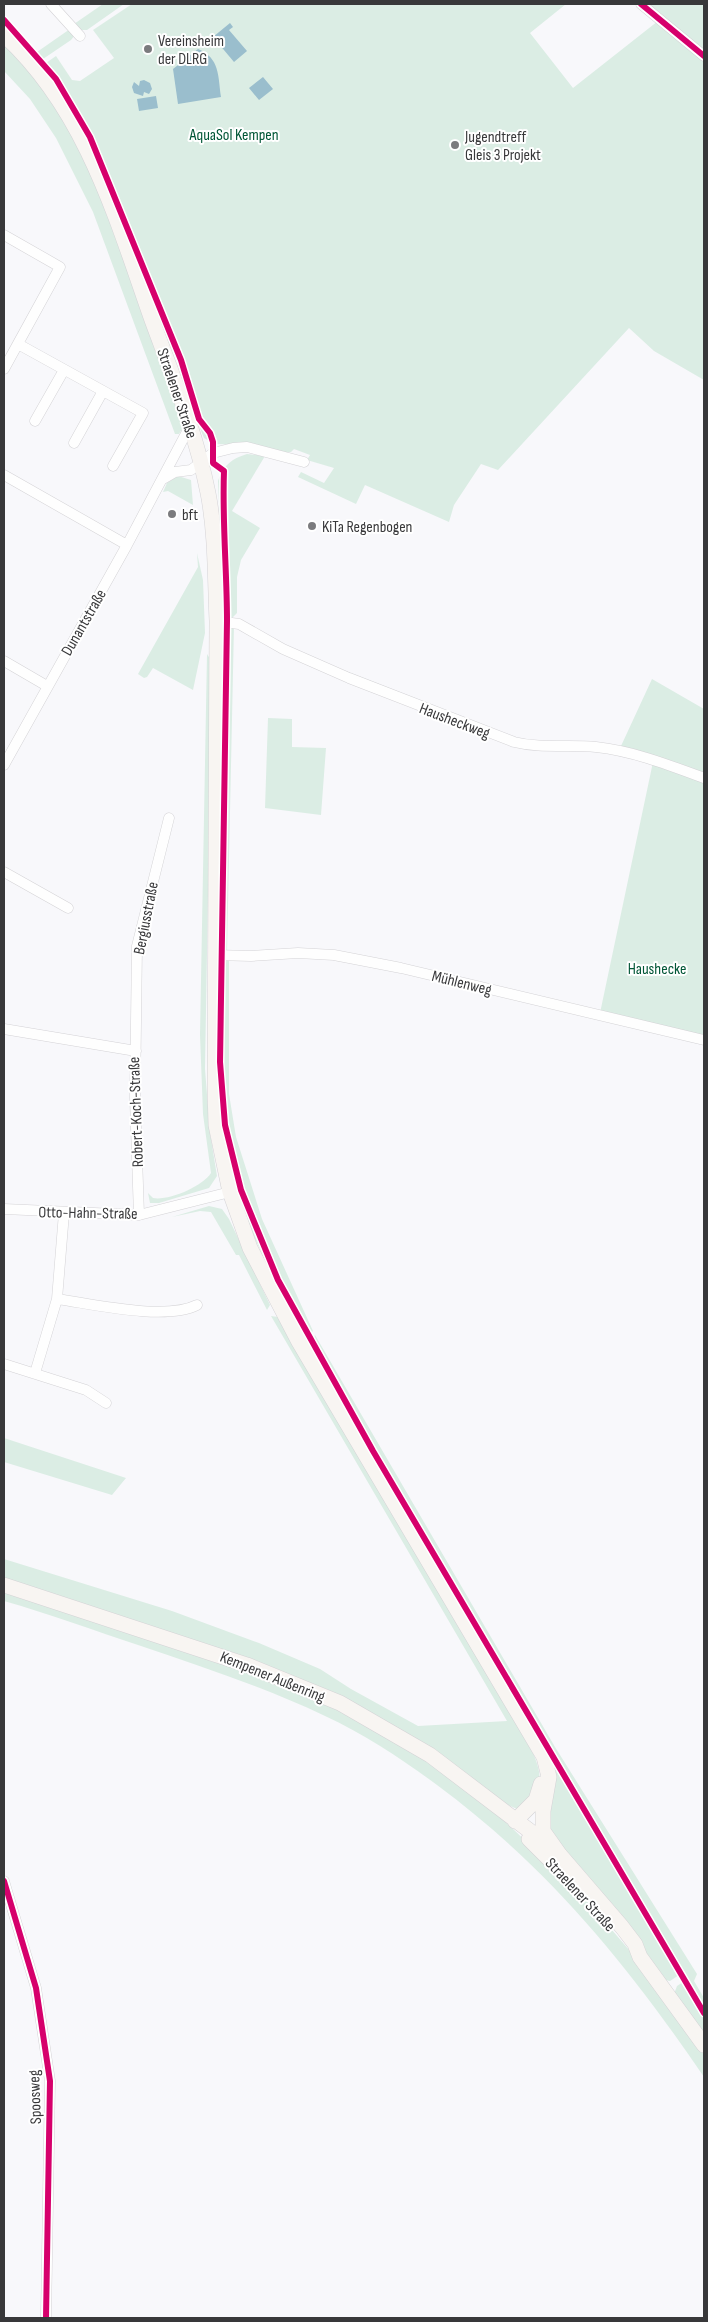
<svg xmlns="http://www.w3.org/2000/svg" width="708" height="2322" viewBox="0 0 708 2322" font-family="'Sofia Sans Condensed',sans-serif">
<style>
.green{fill:#dbede4}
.water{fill:#9abecd}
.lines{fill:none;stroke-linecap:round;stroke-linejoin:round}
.street-casing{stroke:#d4d3d6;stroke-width:11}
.secondary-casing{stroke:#d4d3d6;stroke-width:16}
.street{stroke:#fefefe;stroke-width:10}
.secondary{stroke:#f8f5f2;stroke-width:15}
.cycleway-casing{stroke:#fff;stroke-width:9}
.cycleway{stroke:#d6006c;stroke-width:6}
.poi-dot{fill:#7b7b7e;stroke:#fff;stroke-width:2}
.labels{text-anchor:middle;stroke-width:4;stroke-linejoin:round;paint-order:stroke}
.poi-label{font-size:16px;fill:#38383a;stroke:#fff;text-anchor:start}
.park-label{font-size:16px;fill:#005636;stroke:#fff}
.street-label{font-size:16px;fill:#38383a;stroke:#fff}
</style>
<rect width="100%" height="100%" fill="#f8f8fb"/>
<path class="green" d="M 103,4 L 124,4 L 87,30 L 79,30 L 74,24 Z
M 132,4 L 566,4 L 530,33 L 573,88 L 658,21 L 704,60 L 704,380 L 654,351 L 629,328 L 498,470 L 481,464 L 454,505 L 449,522 L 365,485 L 356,504 L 298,477 L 301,472 L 324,483 L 334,468 L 307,460 L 310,455 L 294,449 L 291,452 L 285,452 L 249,445 L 215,444 L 204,438 L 195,416 L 184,374 L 167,340 L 109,188 L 26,50 L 4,26 L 4,17 L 37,52 L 70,29 L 75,35 L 71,40 L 43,59 L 46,63 L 56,56 L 72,80 L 80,81 L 114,58 L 93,30 Z
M 646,4 L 704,4 L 704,53 Z
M 4,42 L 36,76 L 79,144 L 126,261 L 181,421 L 182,429 L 179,434 L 175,434 L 93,212 L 56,138 L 30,99 L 4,71 Z
M 247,454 L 265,456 L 232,511 L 260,528 L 241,560 L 237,577 L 237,613 L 232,618 L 224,614 L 218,481 C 224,465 231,459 247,454 Z
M 178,476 L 191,480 L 193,505 L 168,491 L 163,492 L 167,483 Z
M 197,553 L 203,580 L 205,633 L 193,690 L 153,668 L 147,677 L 144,678 L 138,674 L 198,567 Z
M 234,625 L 227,953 L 219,949 L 223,628 Z
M 207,654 L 212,662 L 205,1069 L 210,1133 L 217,1176 L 209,1188 L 159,1203 L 150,1203 L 148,1193 L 153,1198 C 168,1201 202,1187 211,1173 L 203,1114 L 200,1035 Z
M 302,654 L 535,745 L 515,740 Z
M 652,679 L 704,709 L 704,773 L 621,746 Z
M 268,718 L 292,719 L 292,747 L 326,748 L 321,815 L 265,808 Z
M 653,762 L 704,780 L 704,1038 L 600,1013 Z
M 229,959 L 229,1094 L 236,1137 L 262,1219 L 313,1331 L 309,1335 L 302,1333 L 249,1227 L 223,1133 L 217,979 L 223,960 Z
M 209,1206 L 222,1209 L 229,1219 L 270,1305 L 267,1310 L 239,1255 L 236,1255 L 211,1212 L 200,1211 L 172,1217 Z
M 271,1316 L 278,1317 L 533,1753 C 546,1784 539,1788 517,1809 L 506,1804 L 425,1744 L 379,1717 L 4,1580 L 4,1559 L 172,1611 L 259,1643 L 320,1669 L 351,1689 L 418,1726 L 507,1721 Z
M 315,1335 L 555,1747 L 697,1974 L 694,1981 L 704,1998 L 704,2011 L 530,1717 L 529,1719 L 679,1975 L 670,1981 L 665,1980 C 629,1925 583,1879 546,1825 L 552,1787 L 310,1348 Z
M 4,1438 L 126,1478 L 112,1495 L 4,1462 Z
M 4,1590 L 199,1653 L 333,1706 L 388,1736 L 434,1766 L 506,1822 L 587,1901 L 630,1951 L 704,2053 L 704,2077 C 627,1964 548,1867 437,1785 C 402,1759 364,1734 325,1716 C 266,1688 203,1667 141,1646 C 95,1631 50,1614 4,1601 Z
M 683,1982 L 704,2018 L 704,2037 L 674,1994 L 677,1986 Z"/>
<path class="water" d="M 230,23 L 233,27 L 229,30 L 247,51 L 234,62 L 213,37 Z
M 198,49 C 220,58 218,76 221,97 L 178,104 L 173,69 Z
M 263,77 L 273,89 L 259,100 L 249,88 Z
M 144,80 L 150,83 L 152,89 L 149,94 L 144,92 L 143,96 L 134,93 L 132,87 L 134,82 L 139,86 L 140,81 Z
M 156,96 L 158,108 L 139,111 L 137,99 Z"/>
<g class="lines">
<g class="street-casing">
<path id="street" d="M 51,4 L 80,36
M 641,4 L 704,56
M 4,235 L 60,267 L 4,369
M 18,344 L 143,413 L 113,466
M 35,421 L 64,370
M 74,443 L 103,391
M 4,475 L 127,545
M 163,479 L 175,472 L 191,470 L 213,453 L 233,448 L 247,447 L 304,462
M 217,621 L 239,624 L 283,649 L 349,678 L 514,742 C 542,749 568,744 596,747 C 633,751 669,765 704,778
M 4,661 L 47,686
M 4,765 L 127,545 L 190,426
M 4,872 L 68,908
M 215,955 L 251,956 L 298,953 L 334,955 L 401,968 L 704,1040
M 4,1029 L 136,1051
M 4,1209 L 139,1215 L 230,1192
M 139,1215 L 135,1098 L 137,946 L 169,818
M 57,1299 C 93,1304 165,1321 197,1305
M 4,1364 L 86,1390 L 106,1403
M 35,1373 L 57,1299 L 64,1213
M 4,1881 L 36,1988 L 50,2081 L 46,2318"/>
</g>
<g class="secondary-casing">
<path id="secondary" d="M 4,35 C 86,110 116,218 152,320 C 173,377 196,433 208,493 C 216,534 215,579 217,621 L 215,1088 L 216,1125 L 230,1192 L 250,1248 L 299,1342 L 544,1757 L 549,1777 L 543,1811 L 543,1831 L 560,1855 L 622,1927 L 635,1944 L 640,1957 L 704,2045
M 4,1585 L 247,1665 L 340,1703 L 430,1755 L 547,1844
M 515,1821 L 536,1800 L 541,1784
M 529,1839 L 569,1879"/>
</g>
<use href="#street" class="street"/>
<use href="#secondary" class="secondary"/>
<g class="cycleway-casing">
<path id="cycleway" d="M 641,4 L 704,56
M 4,20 L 56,79 L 90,137 L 181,360 L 199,419 L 210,433 L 213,442 L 213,463 L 224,471 C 222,521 227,571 227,621 L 220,1062 L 225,1125 L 241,1190 L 278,1280 L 373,1451 L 704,2013
M 4,1881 L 36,1988 L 50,2081 L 46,2318"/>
</g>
<use href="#cycleway" class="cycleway"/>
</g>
<g class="poi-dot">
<circle cx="148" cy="49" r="5"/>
<circle cx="455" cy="145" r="5"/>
<circle cx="172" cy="514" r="5"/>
<circle cx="312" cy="526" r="5"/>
</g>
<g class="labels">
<g class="poi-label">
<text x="158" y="46">Vereinsheim<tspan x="158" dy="18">der DLRG</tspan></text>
<text x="465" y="142">Jugendtreff<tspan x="465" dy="18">Gleis 3 Projekt</tspan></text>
<text x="182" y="520">bft</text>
<text x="322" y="532">KiTa Regenbogen</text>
</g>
<g class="park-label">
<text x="234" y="140">AquaSol Kempen</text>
<text x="657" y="974">Haushecke</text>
</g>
<g class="street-label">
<text transform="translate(178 393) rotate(71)" y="6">Straelener Straße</text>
<text transform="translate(83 622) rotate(-60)" y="6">Dunantstraße</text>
<text transform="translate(455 720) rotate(21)" y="6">Hausheckweg</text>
<text transform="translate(145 918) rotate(-79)" y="6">Bergiusstraße</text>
<text transform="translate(462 982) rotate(14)" y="6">Mühlenweg</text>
<text transform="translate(135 1112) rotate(-92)" y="6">Robert-Koch-Straße</text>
<text transform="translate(88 1212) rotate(1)" y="6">Otto-Hahn-Straße</text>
<text transform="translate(273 1676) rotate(22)" y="6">Kempener Außenring</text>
<text transform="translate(581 1894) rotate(47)" y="6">Straelener Straße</text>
<text transform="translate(34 2097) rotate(-92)" y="6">Spoosweg</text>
</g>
</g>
<rect width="708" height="2322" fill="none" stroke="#38383a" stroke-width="10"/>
</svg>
